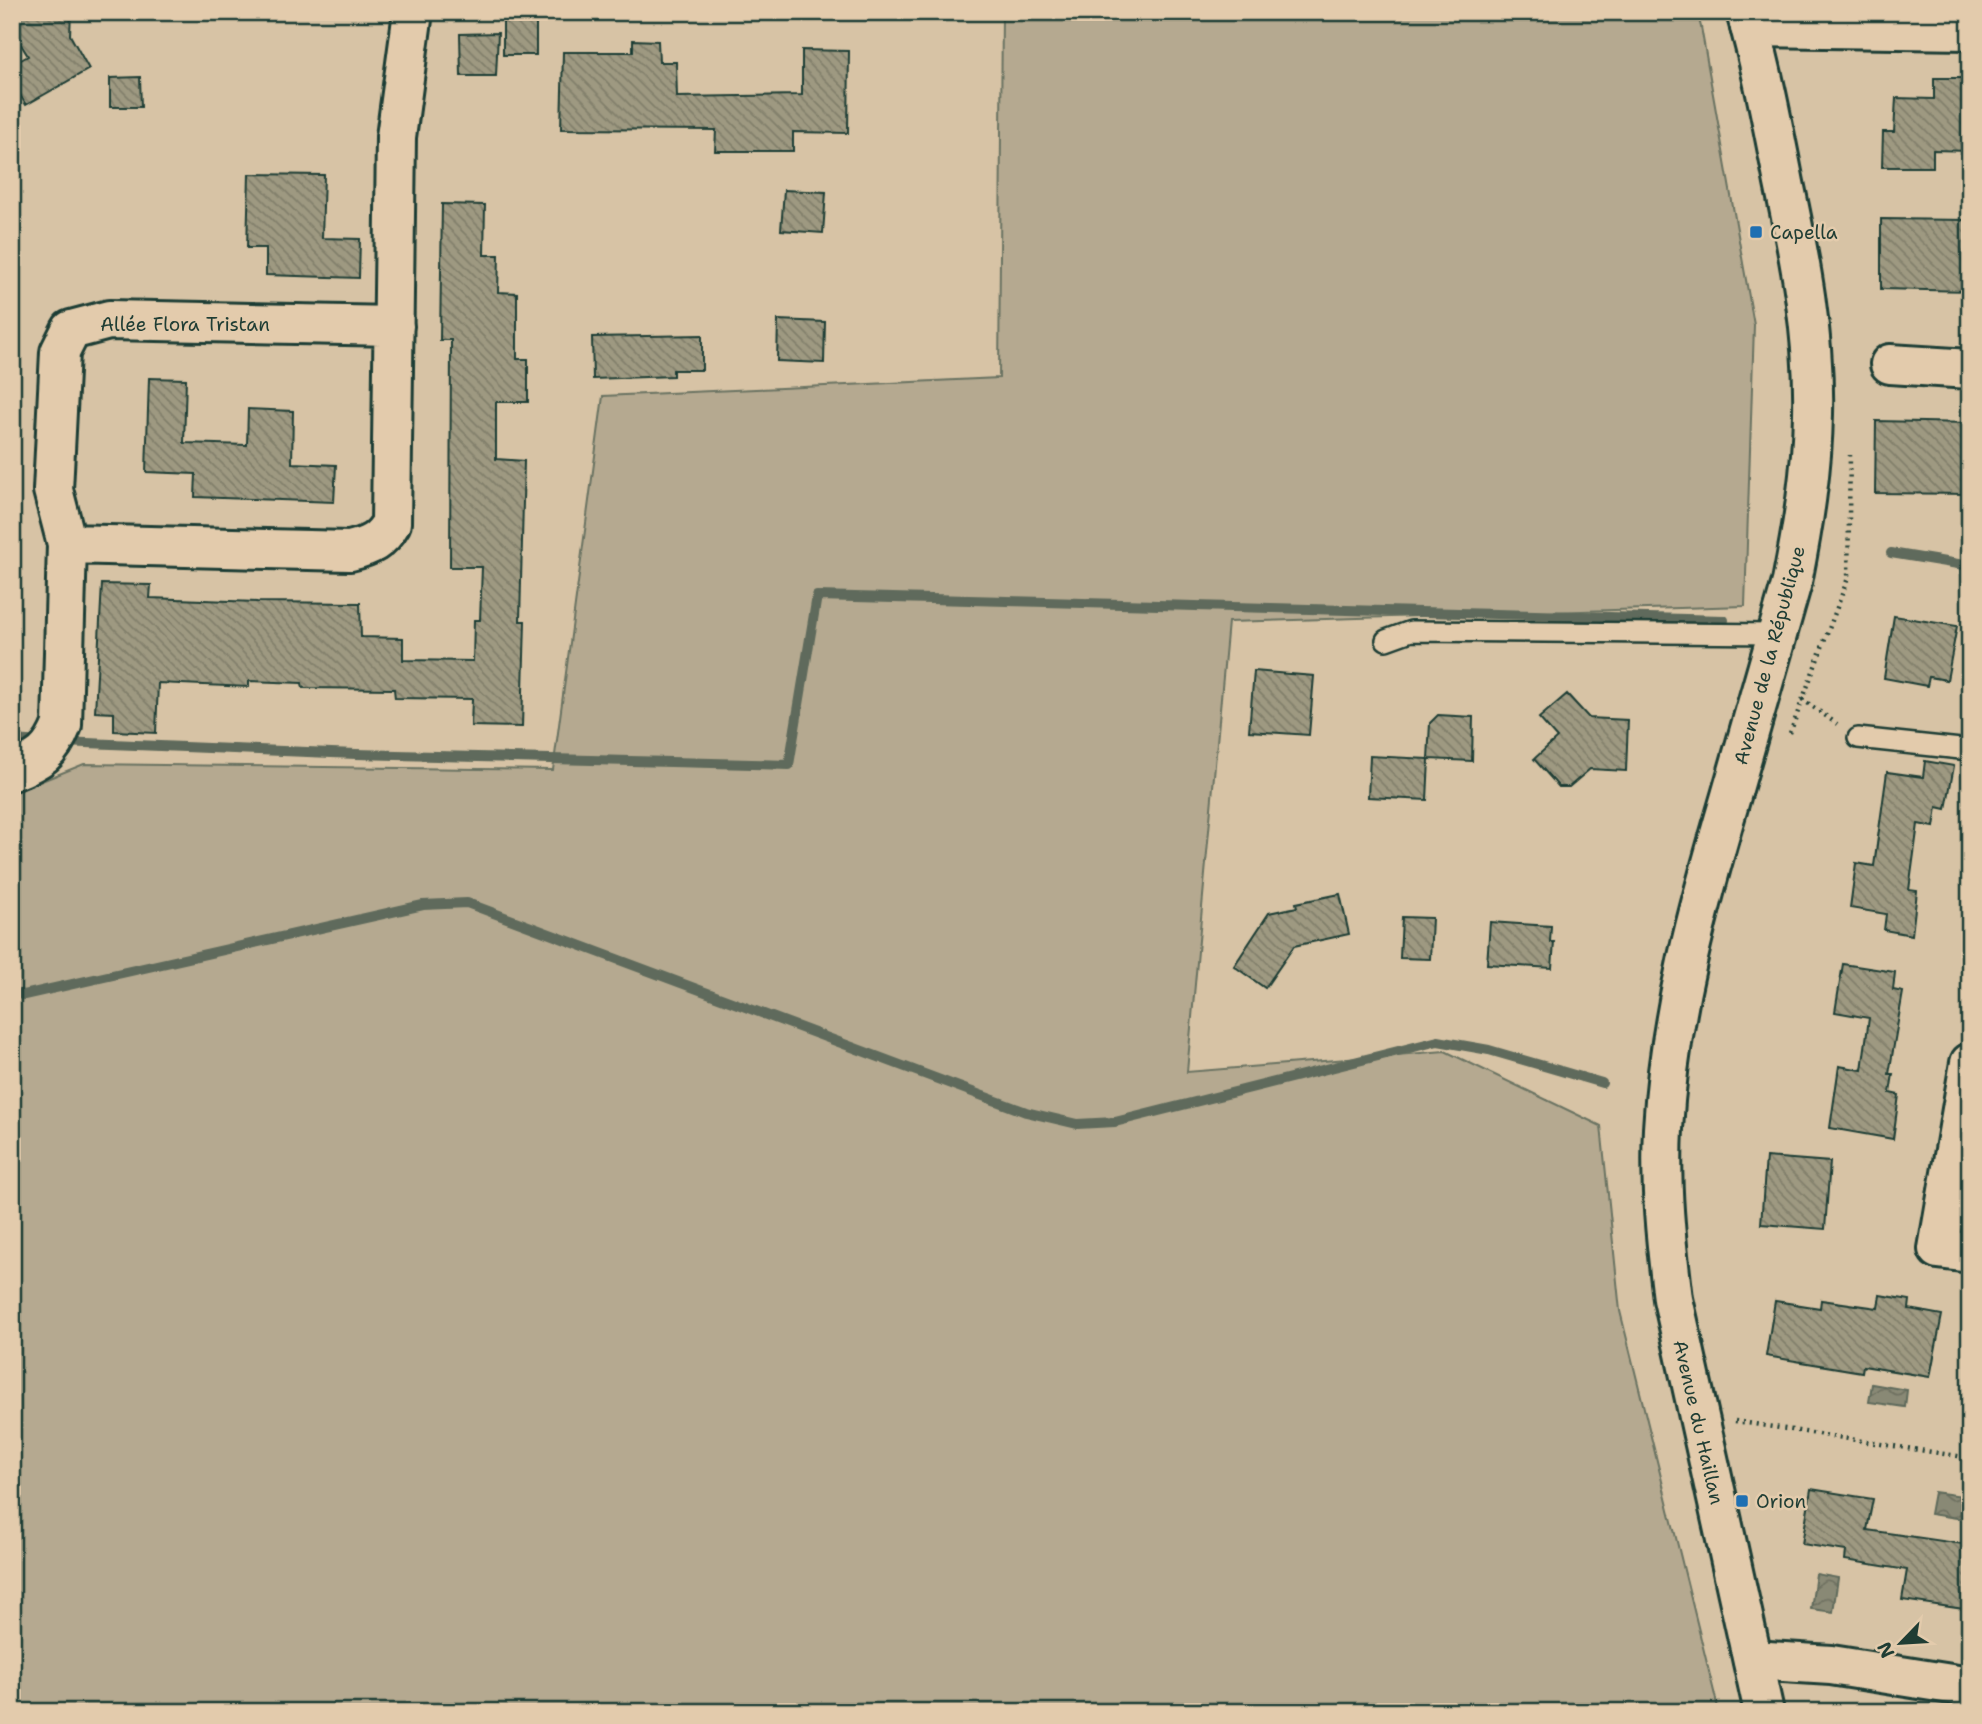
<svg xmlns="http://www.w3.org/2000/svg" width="1982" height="1724" viewBox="0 0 1982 1724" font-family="'Shantell Sans',sans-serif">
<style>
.green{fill:#b5a990;stroke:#6a7362;stroke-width:2}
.water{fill:url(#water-waves);stroke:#5f6b5b;stroke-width:2}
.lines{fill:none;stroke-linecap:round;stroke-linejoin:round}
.stream{stroke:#5f6b5b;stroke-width:10}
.building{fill:url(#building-back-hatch);stroke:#1f3d34;stroke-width:2}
.lane-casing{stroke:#1f3d34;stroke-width:24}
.street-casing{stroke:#1f3d34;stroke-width:44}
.secondary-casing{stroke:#1f3d34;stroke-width:44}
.path{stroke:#1f3d34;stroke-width:4.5;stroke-dasharray:2 5;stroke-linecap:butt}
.lane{stroke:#e3cbac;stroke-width:19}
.street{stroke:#e3cbac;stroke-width:38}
.secondary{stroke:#e3cbac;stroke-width:38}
.poi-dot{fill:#1f6fb2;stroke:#e3cbac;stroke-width:2.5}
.labels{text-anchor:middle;stroke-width:5;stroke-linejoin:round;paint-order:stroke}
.poi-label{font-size:19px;fill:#1f3d34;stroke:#e3cbac;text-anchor:start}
.street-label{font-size:19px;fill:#1f3d34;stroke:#e3cbac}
</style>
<defs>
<pattern id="water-waves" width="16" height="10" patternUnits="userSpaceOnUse" patternTransform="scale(1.75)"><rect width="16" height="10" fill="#898975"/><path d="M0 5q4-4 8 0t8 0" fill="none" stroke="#6f7161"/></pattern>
<pattern id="building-back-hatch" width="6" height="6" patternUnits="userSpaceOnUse" patternTransform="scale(1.75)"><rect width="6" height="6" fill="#9e9981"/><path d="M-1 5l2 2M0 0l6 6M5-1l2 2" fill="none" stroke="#807e6a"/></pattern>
</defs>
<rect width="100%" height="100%" fill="#d7c3a5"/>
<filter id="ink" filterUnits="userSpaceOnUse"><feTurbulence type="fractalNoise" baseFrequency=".0143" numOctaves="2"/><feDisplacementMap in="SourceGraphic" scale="14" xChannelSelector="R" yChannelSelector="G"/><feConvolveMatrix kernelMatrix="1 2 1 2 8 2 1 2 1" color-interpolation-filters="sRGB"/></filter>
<g filter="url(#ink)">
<path class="green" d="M 1002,12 L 1697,12 L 1701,27 L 1754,325 L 1745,606 L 1228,622 L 1187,1072 L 1445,1051 L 1601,1126 L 1620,1311 L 1719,1712 L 12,1712 L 12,793 L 84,764 L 553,770 L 603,396 L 999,378 Z"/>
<path class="water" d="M 1872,1384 L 1907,1390 L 1905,1407 L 1869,1402 Z
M 1934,1492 L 1970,1497 L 1970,1520 L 1930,1514 Z
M 1816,1574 L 1838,1578 L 1833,1612 L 1811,1609 Z"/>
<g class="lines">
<path class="stream" d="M 1891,553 L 1970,566
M 12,740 L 43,742
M 62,742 L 356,754 L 789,765 L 817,596 L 1724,620
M 12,993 L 24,995 L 423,905 L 467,903 L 1026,1112 L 1077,1124 L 1115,1122 L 1438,1041 L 1489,1050 L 1602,1083"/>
</g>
<path class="building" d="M 14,12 L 71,12 L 70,35 L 89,69 L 26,105 L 12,82 L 12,65 L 28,56 L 13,32 Z
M 503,12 L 536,12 L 536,55 L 503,55 Z
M 498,33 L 496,76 L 461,76 L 460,34 Z
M 633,40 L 658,41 L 659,62 L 676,62 L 677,97 L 802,95 L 802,50 L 849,51 L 848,133 L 793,132 L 793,151 L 715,151 L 716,130 L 561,129 L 563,52 L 633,52 Z
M 140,77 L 141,107 L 110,107 L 110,78 Z
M 1934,78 L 1968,78 L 1966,113 L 1970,113 L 1970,151 L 1933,150 L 1933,167 L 1882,167 L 1883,132 L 1894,132 L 1896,98 L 1934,99 Z
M 249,174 L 324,175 L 322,238 L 360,239 L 359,278 L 266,275 L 266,248 L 247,248 Z
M 784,190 L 826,192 L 823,233 L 781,230 Z
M 442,204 L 485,205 L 484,255 L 499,255 L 498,292 L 517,293 L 517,359 L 528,359 L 528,402 L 496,402 L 496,459 L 524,461 L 520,621 L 525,621 L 522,727 L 471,726 L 472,699 L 395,698 L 394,689 L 303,688 L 302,683 L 249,681 L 249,687 L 158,683 L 156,733 L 114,731 L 114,713 L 95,712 L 102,584 L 151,585 L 150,598 L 257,602 L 360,603 L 361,637 L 403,638 L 403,660 L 473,661 L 474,620 L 480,620 L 482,567 L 450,567 L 451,340 L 440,340 Z
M 1881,219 L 1970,220 L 1970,291 L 1881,289 Z
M 778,320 L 825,322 L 824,363 L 777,361 Z
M 702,335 L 702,370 L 673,370 L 673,376 L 593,379 L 592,337 Z
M 149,378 L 186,379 L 184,443 L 247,445 L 248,409 L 293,411 L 292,463 L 336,465 L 334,502 L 195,497 L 196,474 L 146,472 Z
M 1876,421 L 1970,423 L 1970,494 L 1875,493 Z
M 1894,616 L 1957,626 L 1947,680 L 1929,677 L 1927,686 L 1884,678 Z
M 1254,671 L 1314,676 L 1309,735 L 1249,731 Z
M 1567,694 L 1589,718 L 1628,720 L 1626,771 L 1590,769 L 1569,787 L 1559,787 L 1534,759 L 1557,738 L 1539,718 Z
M 1438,715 L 1473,717 L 1472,761 L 1429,759 L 1427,800 L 1368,797 L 1370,756 L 1428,759 L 1430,723 Z
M 1925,761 L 1954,766 L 1946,809 L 1937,807 L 1934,827 L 1918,824 L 1909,890 L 1917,891 L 1912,935 L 1884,930 L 1886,914 L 1850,908 L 1856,863 L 1874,866 L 1887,772 L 1923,777 Z
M 1340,894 L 1349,934 L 1294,946 L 1265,988 L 1234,966 L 1269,913 L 1297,907 L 1296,903 Z
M 1402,917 L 1432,918 L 1430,959 L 1400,958 Z
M 1490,922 L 1551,926 L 1550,942 L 1554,942 L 1552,968 L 1487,964 Z
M 1843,964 L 1895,972 L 1893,990 L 1903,992 L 1889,1074 L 1893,1074 L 1890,1093 L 1899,1095 L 1893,1139 L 1830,1128 L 1839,1066 L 1862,1070 L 1869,1018 L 1835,1012 Z
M 1766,1157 L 1830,1162 L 1825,1229 L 1761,1224 Z
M 1880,1295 L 1910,1300 L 1909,1309 L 1942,1315 L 1930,1377 L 1863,1366 L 1862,1372 L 1766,1356 L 1775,1301 L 1820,1308 L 1821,1300 L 1878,1308 Z
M 1811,1489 L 1873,1499 L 1867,1530 L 1970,1545 L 1970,1576 L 1964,1609 L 1902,1600 L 1907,1570 L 1845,1560 L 1846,1551 L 1802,1544 Z"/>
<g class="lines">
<g class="lane-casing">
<path id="lane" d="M 1386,640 L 1411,631 L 1777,634
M 1858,738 L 1970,750"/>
</g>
<g class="street-casing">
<path id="street" d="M 1750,27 L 1970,30
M 1890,364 L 1970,369
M 67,544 L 350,551 C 370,546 381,541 391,523 L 396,137 L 413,12
M 12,771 C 40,760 51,753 62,725 L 67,544 L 53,490 L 60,352 L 71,330 L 109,320 L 394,326
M 1970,1063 L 1938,1249 L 1970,1253
M 1753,1660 L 1831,1665 L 1970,1687"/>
</g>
<g class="secondary-casing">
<path id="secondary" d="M 1746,12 C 1762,68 1773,126 1784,183 C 1800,259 1815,335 1813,414 C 1812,471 1803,526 1792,582 C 1772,653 1751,725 1731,796 C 1699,905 1669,1015 1663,1129 C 1660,1186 1666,1242 1673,1299 L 1764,1712"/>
</g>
<path class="path" d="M 1802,699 L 1837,724
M 1790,733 L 1848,578 L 1850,455
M 1735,1421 L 1970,1458"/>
<use href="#lane" class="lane"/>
<use href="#street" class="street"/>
<use href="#secondary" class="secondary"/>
</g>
</g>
<g class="poi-dot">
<rect x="1749" y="225" width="14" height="14" rx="3.5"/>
<rect x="1735" y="1494" width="14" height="14" rx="3.5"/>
</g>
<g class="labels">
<g class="poi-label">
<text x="1770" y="239">Capella</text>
<text x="1756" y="1508">Orion</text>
</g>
<g class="street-label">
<text x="185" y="331">Allée Flora Tristan</text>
<text transform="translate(1769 655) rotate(-75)" y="7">Avenue de la République</text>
<text transform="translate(1699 1422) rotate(77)" y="7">Avenue du Haillan</text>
</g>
</g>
<rect width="1982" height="1724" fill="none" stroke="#e3cbac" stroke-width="42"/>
<rect x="21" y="21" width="1940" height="1682" fill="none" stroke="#1f3d34" stroke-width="2.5" filter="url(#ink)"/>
<g transform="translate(1901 1643) rotate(245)" stroke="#e3cbac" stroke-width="5" paint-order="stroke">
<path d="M0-5L12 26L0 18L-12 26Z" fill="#1f3d34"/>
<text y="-10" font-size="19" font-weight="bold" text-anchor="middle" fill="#1f3d34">N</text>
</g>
</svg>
